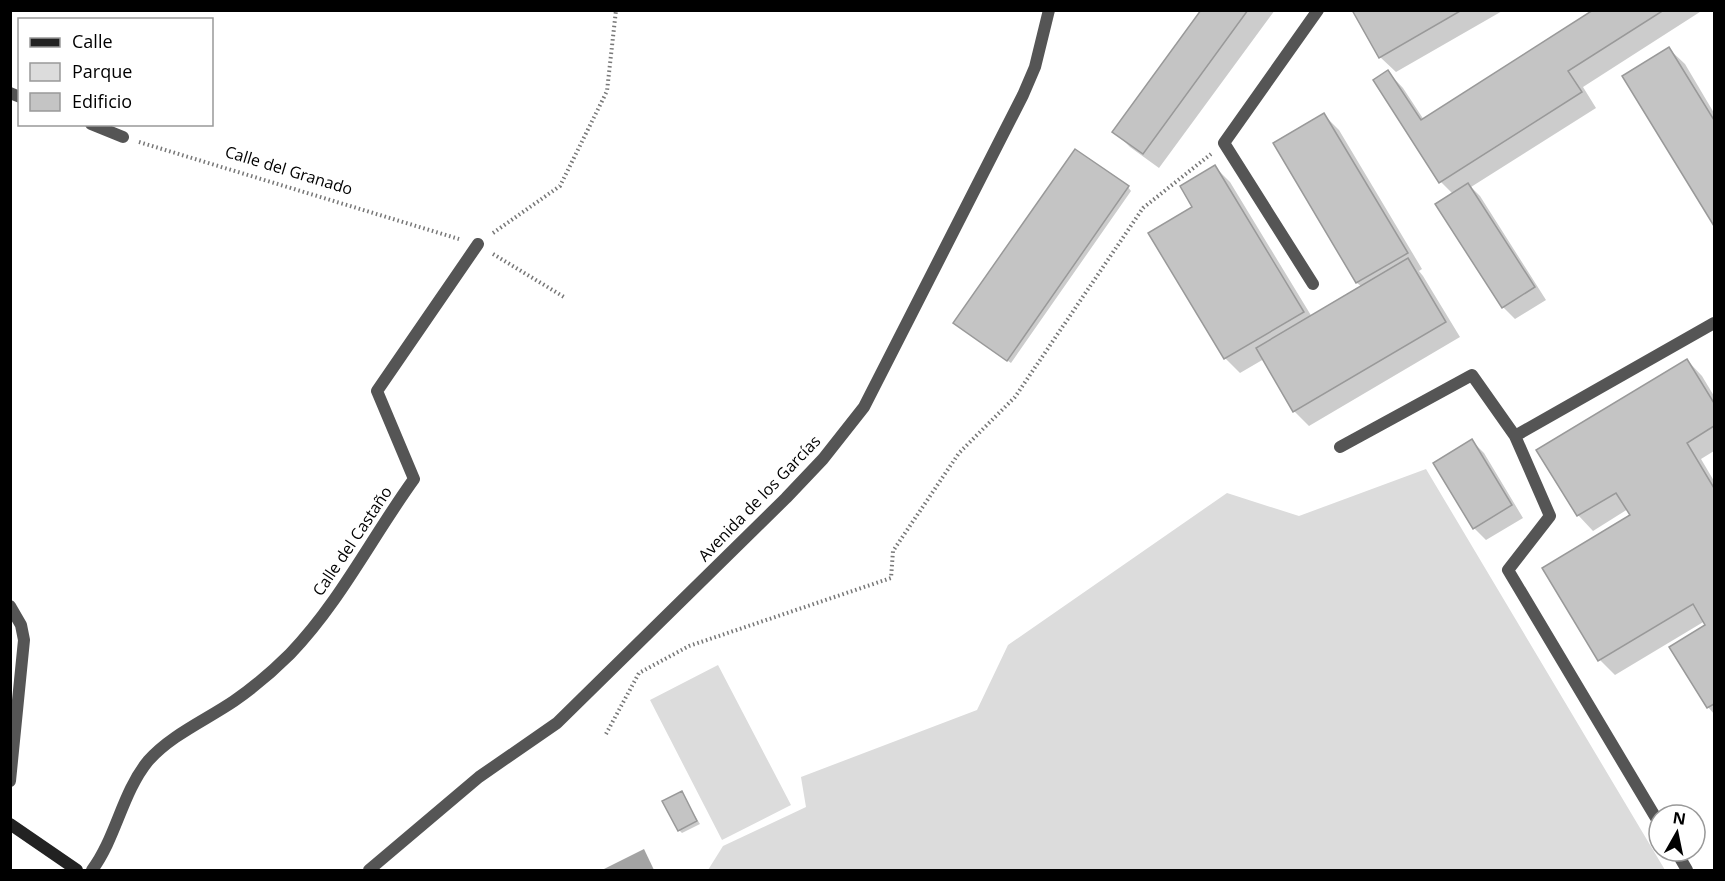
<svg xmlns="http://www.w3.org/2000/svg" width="1725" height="881" viewBox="0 0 1725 881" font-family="'Open Sans',sans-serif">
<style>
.green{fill:#dcdcdc}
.water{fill:#a3a3a3}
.shadow{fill:#0003}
.building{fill:#c4c4c4;stroke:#999;stroke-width:1.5}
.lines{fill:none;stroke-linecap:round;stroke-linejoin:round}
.path{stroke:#777;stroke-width:4;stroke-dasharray:1.5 3;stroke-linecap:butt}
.lane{stroke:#555;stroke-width:12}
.street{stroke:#555;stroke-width:12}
.secondary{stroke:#222;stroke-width:12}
.labels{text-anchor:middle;stroke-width:5;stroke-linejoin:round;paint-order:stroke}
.street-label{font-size:16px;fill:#000;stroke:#fff}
</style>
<rect width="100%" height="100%" fill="#fff"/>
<path class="green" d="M 1426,469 L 1665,870 L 708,870 L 723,846 L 806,807 L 801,777 L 977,710 L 1008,645 L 1227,493 L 1299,516 Z
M 718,665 L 791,805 L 722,840 L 650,700 Z"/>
<path class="water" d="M 644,849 L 654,870 L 602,870 Z"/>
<path class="shadow" d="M 1203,10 L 1275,10 L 1159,168 L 1130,147 L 1114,131 Z
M 1353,10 L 1504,10 L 1396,72 L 1380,57 Z
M 1596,10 L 1703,10 L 1583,87 L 1596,108 L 1471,187 L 1480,196 L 1546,300 L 1515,319 L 1503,307 L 1437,204 L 1453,194 L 1441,182 L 1388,72 L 1403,88 L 1424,120 Z
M 1669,49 L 1685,64 L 1714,113 L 1714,223 L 1624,76 Z
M 1324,115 L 1339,130 L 1422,269 L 1419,271 L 1423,276 L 1460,337 L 1309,426 L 1294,411 L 1264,359 L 1240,373 L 1225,358 L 1194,207 L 1215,167 L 1230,182 L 1312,317 L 1362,287 L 1357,283 L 1275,144 Z
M 1128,187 L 1131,191 L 1011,363 L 958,326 Z
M 1687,360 L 1702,376 L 1714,396 L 1714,451 L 1701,459 L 1714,481 L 1714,714 L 1708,707 L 1672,647 L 1708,625 L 1705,621 L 1615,675 L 1600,660 L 1632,515 L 1628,509 L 1593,531 L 1578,515 Z
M 1472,441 L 1484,453 L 1523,518 L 1486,540 L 1474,528 L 1435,463 Z
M 681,793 L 700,824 L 682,833 L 679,830 Z"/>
<path class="building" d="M 1201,10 L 1248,10 L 1143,154 L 1112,132 Z
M 1352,10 L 1462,10 L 1379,58 Z
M 1593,10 L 1664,10 L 1568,71 L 1582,92 L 1439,183 L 1373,80 L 1388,70 L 1421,120 Z
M 1669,47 L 1714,120 L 1714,226 L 1622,76 Z
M 1324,113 L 1408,253 L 1356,283 L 1273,143 Z
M 1075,149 L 1129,186 L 1007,361 L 953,323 Z
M 1215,165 L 1304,312 L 1224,359 L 1148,233 L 1192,207 L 1180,186 Z
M 1468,183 L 1535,287 L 1502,308 L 1435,204 Z
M 1408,258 L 1446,322 L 1293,412 L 1256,348 Z
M 1687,359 L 1714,403 L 1714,426 L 1687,443 L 1714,488 L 1714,704 L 1707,708 L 1669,647 L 1705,625 L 1693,604 L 1598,661 L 1542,568 L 1630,515 L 1616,493 L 1577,516 L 1536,450 Z
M 1472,439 L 1512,505 L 1473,529 L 1433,463 Z
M 682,791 L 697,821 L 678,831 L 662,801 Z"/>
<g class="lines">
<path class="path" d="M 139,142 L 459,239
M 493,233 L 560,186 L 607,91 L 616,10
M 493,254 L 564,297
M 606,734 L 639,673 L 689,646 L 891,578 L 893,551 L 959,453 L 1015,397 L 1143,208 L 1211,154"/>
<path class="lane" d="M 1313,284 L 1224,143 L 1318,10
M 1515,436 L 1714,323
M 1340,447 L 1472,375 L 1515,436 L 1550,516 L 1508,570 L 1659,823
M 1676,851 L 1687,870"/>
<path class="street" d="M 10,93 L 20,97
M 91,124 L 123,137
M 10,606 L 21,625 L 24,640 L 10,781
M 92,870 C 116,838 122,793 148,761 C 171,735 206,720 234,701 C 254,687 273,671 290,654 C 340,602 372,537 414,479 L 377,391 L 478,244
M 369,870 L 479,777 L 557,723 L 786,498 L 823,459 L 864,407 L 1023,95 L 1035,67 L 1049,10"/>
<path class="secondary" d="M 10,824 L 77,870"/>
</g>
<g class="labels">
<g class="street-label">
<text transform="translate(289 170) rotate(17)" y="6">Calle del Granado</text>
<text transform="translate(759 498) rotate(-46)" y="6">Avenida de los Garcías</text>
<text transform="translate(352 541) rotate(-56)" y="6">Calle del Castaño</text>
</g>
</g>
<rect width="1725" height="881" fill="none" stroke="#000000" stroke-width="24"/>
<rect x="18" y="18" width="195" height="108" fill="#ffffff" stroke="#999999" stroke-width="1.5"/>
<rect x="30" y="38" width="30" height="9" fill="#222222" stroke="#999999" stroke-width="1.5"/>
<text x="72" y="48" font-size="18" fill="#000000">Calle</text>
<rect x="30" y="63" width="30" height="18" fill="#dcdcdc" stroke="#999999" stroke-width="1.5"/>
<text x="72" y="78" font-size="18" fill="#000000">Parque</text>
<rect x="30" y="93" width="30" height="18" fill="#c4c4c4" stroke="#999999" stroke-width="1.5"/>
<text x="72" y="108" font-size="18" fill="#000000">Edificio</text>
<g transform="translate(1677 833) rotate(9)"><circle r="28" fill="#ffffff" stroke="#999999" stroke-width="1.5"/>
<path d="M0-4.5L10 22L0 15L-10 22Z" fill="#000000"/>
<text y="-9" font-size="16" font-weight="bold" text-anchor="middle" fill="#000000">N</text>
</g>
</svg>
